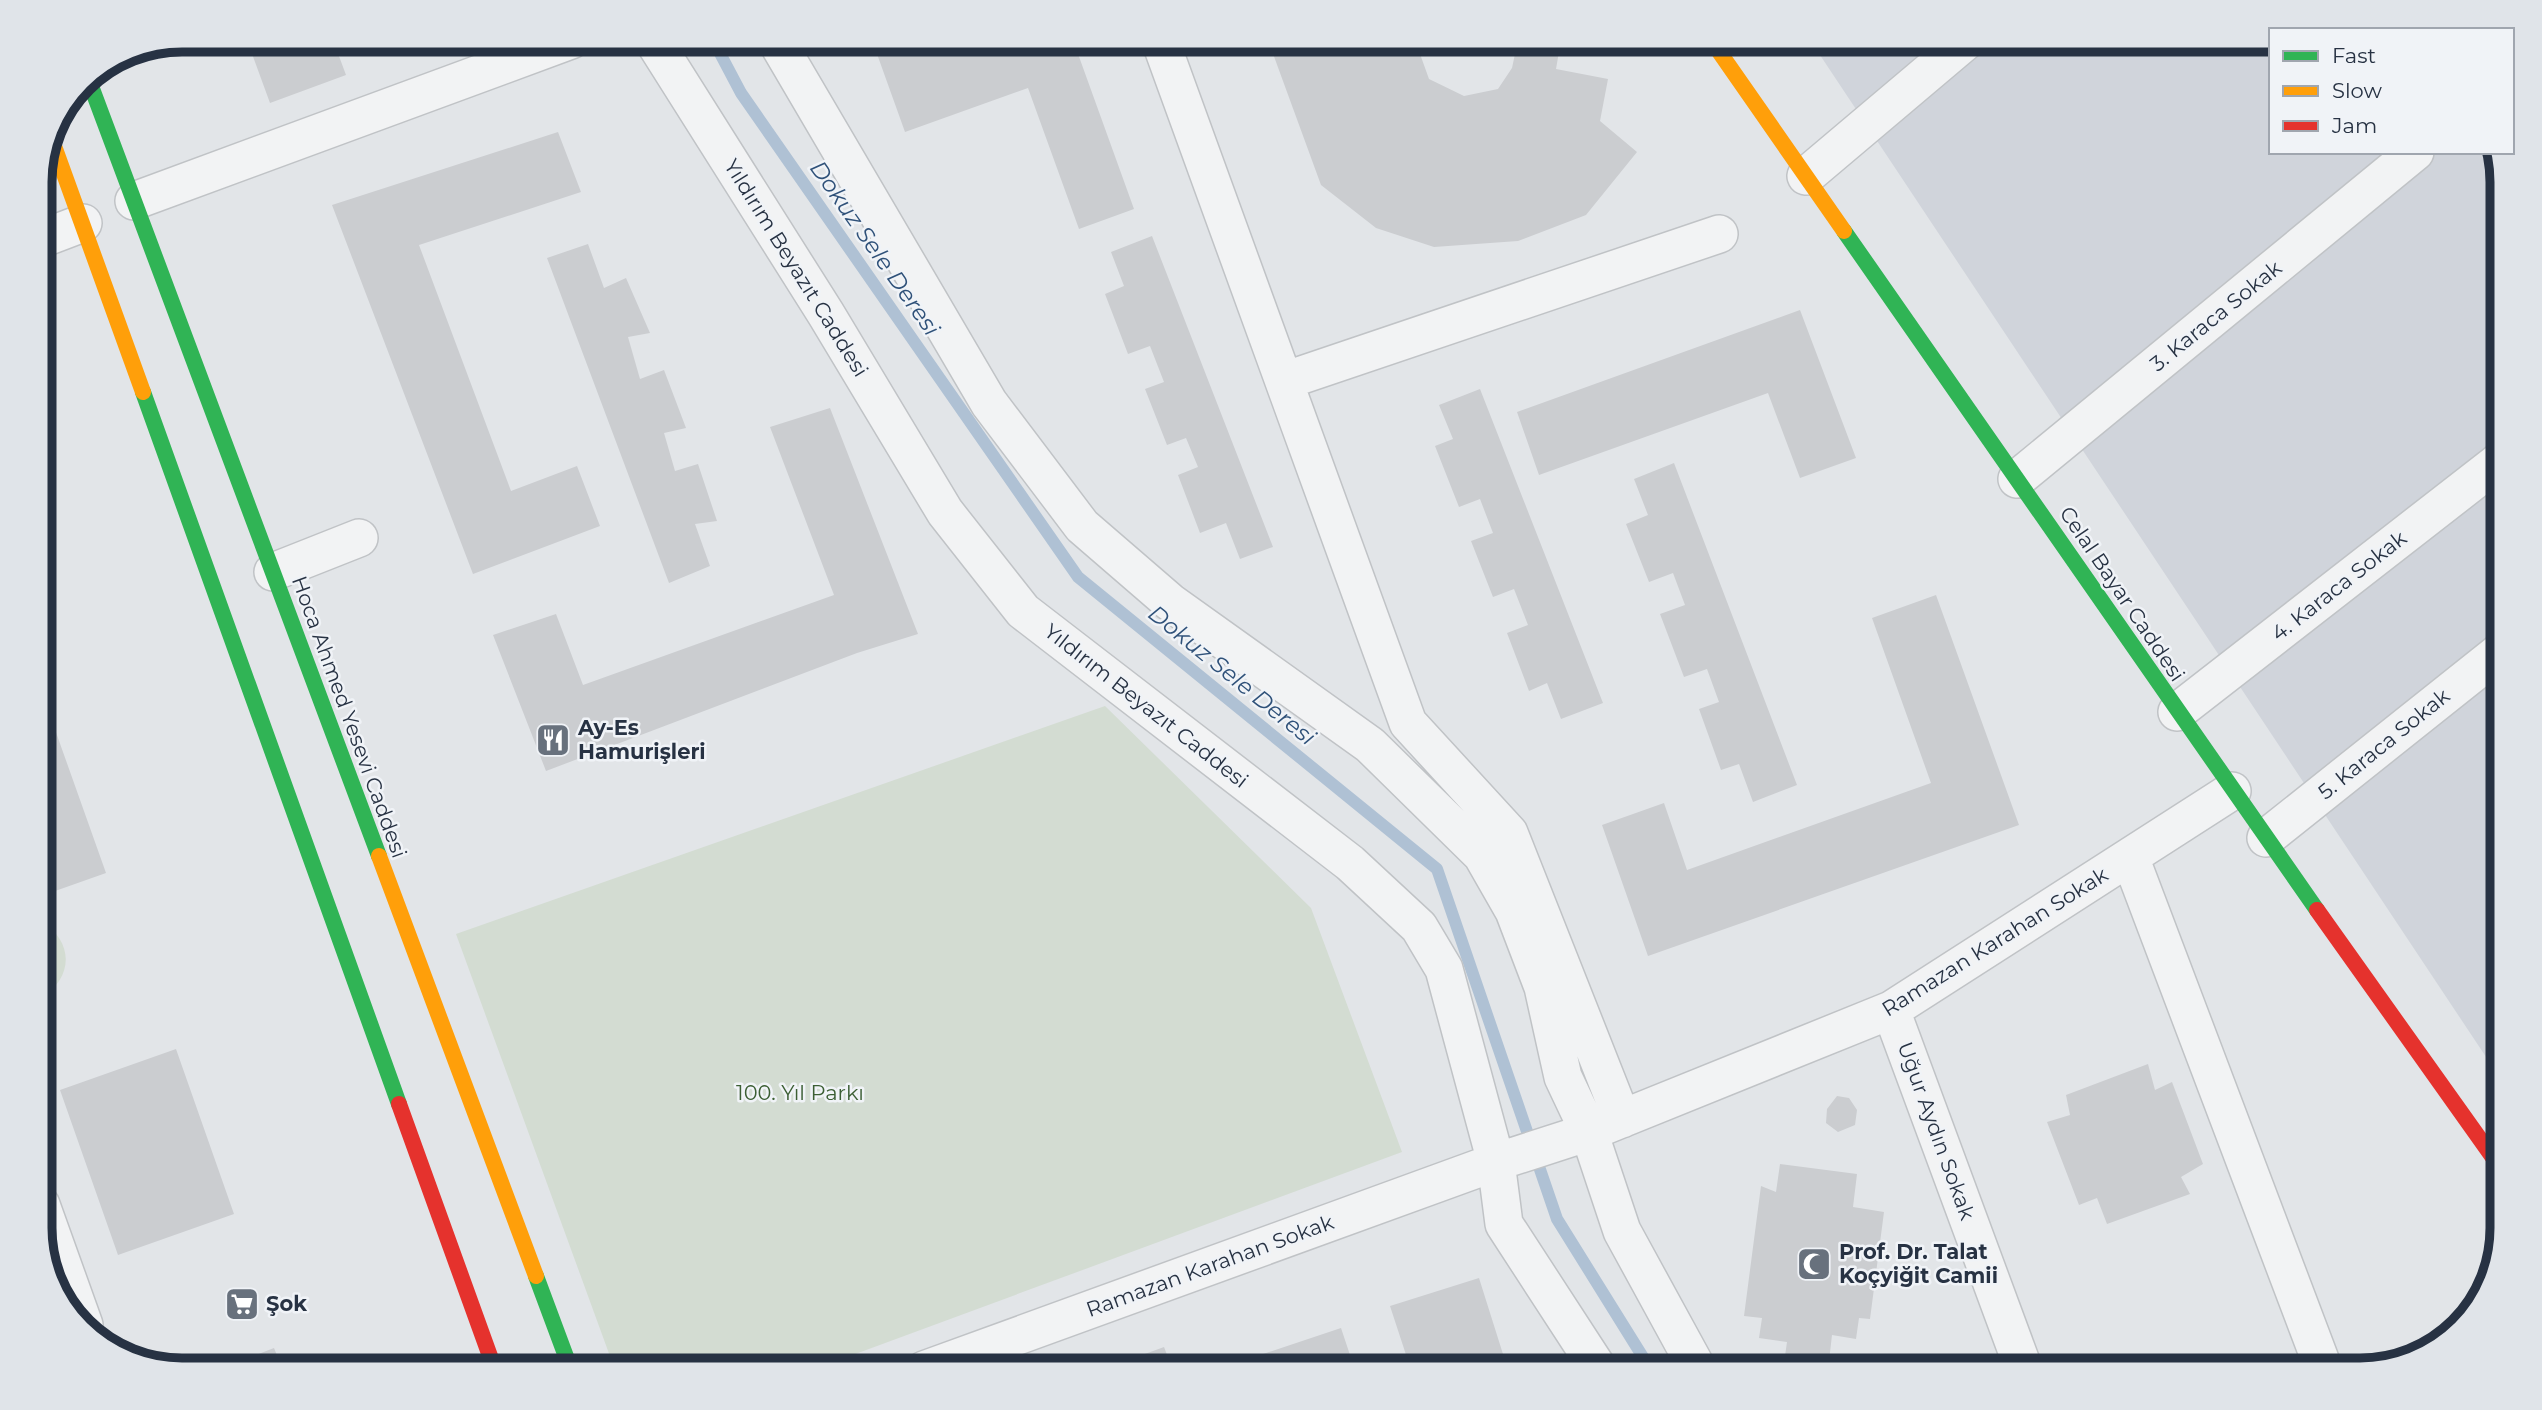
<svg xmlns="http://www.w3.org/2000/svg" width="2542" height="1410" viewBox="0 0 2542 1410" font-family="Montserrat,sans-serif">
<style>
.built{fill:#d0d4db}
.green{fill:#d3dcd2}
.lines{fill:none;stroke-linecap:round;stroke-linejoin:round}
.stream{stroke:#afc1d4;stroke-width:12}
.building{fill:#cbcdd0}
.street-casing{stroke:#c0c3c6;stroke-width:40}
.street{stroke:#f2f3f4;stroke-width:37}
.fast{stroke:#30b455;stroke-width:16}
.slow{stroke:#ff9f0a;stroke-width:16}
.jam{stroke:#e5322d;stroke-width:16}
.labels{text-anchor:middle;stroke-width:5;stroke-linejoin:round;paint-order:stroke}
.street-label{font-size:21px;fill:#273243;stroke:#f0f3f7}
.poi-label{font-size:21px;font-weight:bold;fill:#273243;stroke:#f0f3f7;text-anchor:start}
.park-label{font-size:21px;fill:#3c5f34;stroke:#f0f3f7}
.water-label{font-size:23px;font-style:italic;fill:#2f5179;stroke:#f0f3f7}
.rim{fill:none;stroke:#273243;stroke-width:9}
</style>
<rect width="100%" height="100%" fill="#e2e5e8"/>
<path class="built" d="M 1810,40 L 2271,40 L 2271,152 L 2495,152 L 2501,174 L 2502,1081 Z"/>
<path class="green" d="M 1105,706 L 1311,908 L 1402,1152 L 812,1370 L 615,1370 L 456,934 Z
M 41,922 C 74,940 74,979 41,997 Z"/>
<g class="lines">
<path class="stream" d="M 713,40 L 741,93 L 1078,577 L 1437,869 L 1557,1219 L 1651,1370"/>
</g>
<path class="building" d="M 247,40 L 333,40 L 346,75 L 270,103 Z
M 422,40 L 439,40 L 424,46 Z
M 872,40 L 1073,40 L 1134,209 L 1079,229 L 1028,88 L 905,132 Z
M 1268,40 L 1415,40 L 1429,79 L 1464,96 L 1498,89 L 1512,68 L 1518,40 L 1560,46 L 1556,69 L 1608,79 L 1600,121 L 1637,152 L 1586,215 L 1518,241 L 1434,247 L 1376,228 L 1321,185 Z
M 558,132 L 581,192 L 419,245 L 511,491 L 577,466 L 600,526 L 473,574 L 332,205 Z
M 1152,236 L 1273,547 L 1240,559 L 1226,523 L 1200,533 L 1178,475 L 1198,467 L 1186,438 L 1167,445 L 1145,389 L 1164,382 L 1150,346 L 1128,354 L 1105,294 L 1124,286 L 1111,252 Z
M 588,244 L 604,288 L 626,278 L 650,333 L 628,337 L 640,379 L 664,370 L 686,428 L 664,433 L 675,471 L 698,464 L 717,521 L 695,524 L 710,566 L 669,583 L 547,258 Z
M 1800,310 L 1856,458 L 1800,478 L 1768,393 L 1539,475 L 1517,412 Z
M 1480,389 L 1603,703 L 1561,719 L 1547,683 L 1529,691 L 1507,633 L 1528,625 L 1514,589 L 1493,597 L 1471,541 L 1493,533 L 1480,499 L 1459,507 L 1435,446 L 1453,439 L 1439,405 Z
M 830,408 L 918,634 L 857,653 L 546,771 L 493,635 L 556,614 L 583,685 L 834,595 L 770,427 Z
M 1674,463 L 1797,785 L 1753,802 L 1739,764 L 1721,770 L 1699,709 L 1719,702 L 1707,669 L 1684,677 L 1660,614 L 1685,605 L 1673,573 L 1649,582 L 1626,524 L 1648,515 L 1634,479 Z
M 1936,595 L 2019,825 L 1648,956 L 1602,825 L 1664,803 L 1687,870 L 1931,783 L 1872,618 Z
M 47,707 L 106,873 L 41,896 L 41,709 Z
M 176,1049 L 234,1214 L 118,1255 L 60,1090 Z
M 2148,1064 L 2155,1090 L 2172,1082 L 2203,1164 L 2181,1177 L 2190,1194 L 2107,1224 L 2097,1198 L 2079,1205 L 2047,1122 L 2070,1115 L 2066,1095 Z
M 1837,1096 L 1849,1098 L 1857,1110 L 1855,1125 L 1838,1132 L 1826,1123 L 1827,1109 Z
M 1780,1164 L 1857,1174 L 1853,1207 L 1884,1212 L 1870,1319 L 1859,1318 L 1856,1339 L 1832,1335 L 1828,1370 L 1783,1370 L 1787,1342 L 1759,1338 L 1762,1318 L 1744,1316 L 1761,1186 L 1776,1192 Z
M 1479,1278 L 1508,1370 L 1411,1370 L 1390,1306 Z
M 1341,1328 L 1355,1370 L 1255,1370 L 1251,1358 Z
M 1164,1347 L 1173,1370 L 1104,1370 L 1104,1369 Z
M 274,1348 L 283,1370 L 217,1370 Z"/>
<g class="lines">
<g class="street-casing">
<path id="street" d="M 653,40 L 826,314 L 945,512 L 1023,611 L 1350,863 L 1419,927 L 1444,969 L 1496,1162 L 1504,1224 L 1599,1370
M 776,40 L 989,403 L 1082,526 L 1170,602 L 1370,745 L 1482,855 L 1514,911 L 1543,987 L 1563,1077 L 1589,1132 L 1622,1231 L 1698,1370
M 1160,40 L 1408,723 L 1509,833 L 1622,1119
M 1806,176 L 1967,40
M 134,201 L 571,40
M 41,239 L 83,223
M 1284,381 L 1719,234
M 2017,479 L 2415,152
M 273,572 L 359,538
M 2177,712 L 2502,459
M 2266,838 L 2502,650
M 2130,857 L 2324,1370
M 1891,1010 L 2024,1370
M 41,1205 L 84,1325
M 924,1370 L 1496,1162 L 1589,1132 L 1891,1010 L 2232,791"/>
</g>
<use href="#street" class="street"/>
<path class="fast" d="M 88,78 L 379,856
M 1844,231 L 2317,910
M 143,392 L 399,1104
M 536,1276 L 571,1370"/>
<path class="slow" d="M 1711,40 L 1844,231
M 50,135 L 143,392
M 379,856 L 536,1276"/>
<path class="jam" d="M 2317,910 L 2502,1170
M 399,1104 L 495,1370"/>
</g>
<defs>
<g id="restaurant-square" transform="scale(1.75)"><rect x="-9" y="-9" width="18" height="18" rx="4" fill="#68717d" stroke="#f0f3f7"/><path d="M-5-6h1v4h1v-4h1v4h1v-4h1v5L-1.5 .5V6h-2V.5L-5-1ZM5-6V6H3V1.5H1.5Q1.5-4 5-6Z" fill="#fff"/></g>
<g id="mosque-square" transform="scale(1.75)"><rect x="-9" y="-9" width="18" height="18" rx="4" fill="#68717d" stroke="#f0f3f7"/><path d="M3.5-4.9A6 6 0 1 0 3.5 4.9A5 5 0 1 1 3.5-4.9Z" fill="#fff"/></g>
<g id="supermarket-square" transform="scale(1.75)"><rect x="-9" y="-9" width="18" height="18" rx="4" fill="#68717d" stroke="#f0f3f7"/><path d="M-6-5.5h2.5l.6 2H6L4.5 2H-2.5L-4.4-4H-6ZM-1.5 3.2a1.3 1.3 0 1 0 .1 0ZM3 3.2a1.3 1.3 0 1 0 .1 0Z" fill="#fff"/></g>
</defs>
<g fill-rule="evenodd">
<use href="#restaurant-square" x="553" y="740"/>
<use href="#mosque-square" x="1814" y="1264"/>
<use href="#supermarket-square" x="242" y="1304"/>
</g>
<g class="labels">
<g class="street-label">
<text transform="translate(796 268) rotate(58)" y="7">Yıldırım Beyazıt Caddesi</text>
<text transform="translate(2216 316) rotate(-39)" y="7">3. Karaca Sokak</text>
<text transform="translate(2339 586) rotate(-38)" y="7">4. Karaca Sokak</text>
<text transform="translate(2122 594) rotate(56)" y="7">Celal Bayar Caddesi</text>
<text transform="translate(1146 706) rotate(38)" y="7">Yıldırım Beyazıt Caddesi</text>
<text transform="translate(349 717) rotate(70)" y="7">Hoca Ahmed Yesevi Caddesi</text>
<text transform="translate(2384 744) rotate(-39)" y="7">5. Karaca Sokak</text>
<text transform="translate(1995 942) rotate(-32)" y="7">Ramazan Karahan Sokak</text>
<text transform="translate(1936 1131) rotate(70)" y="7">Uğur Aydın Sokak</text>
<text transform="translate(1210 1266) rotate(-20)" y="7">Ramazan Karahan Sokak</text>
</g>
<g class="poi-label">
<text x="578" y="735">Ay-Es<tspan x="578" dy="24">Hamurişleri</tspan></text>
<text x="1839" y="1259">Prof. Dr. Talat<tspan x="1839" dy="24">Koçyiğit Camii</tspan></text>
<text x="266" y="1311">Şok</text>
</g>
<g class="park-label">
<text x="800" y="1100">100. Yıl Parkı</text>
</g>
<g class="water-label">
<text transform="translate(875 248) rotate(55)" y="8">Dokuz Sele Deresi</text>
<text transform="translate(1232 675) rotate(39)" y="8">Dokuz Sele Deresi</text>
</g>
</g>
<path d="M0 0H2542V1410H0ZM182 52H2360A130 130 0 0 1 2490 182V1228A130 130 0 0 1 2360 1358H182A130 130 0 0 1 52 1228V182A130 130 0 0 1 182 52Z" fill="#e0e4e9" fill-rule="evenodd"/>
<path class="rim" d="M182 52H2360A130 130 0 0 1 2490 182V1228A130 130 0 0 1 2360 1358H182A130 130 0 0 1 52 1228V182A130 130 0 0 1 182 52Z"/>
<rect x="2269" y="28" width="245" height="126" fill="#f0f3f7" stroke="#a0a6af" stroke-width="2"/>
<rect x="2283" y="51" width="35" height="10" fill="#30b455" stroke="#a0a6af" stroke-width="2"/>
<text x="2332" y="63" font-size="21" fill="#273243">Fast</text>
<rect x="2283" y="86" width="35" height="10" fill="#ff9f0a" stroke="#a0a6af" stroke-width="2"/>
<text x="2332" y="98" font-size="21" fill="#273243">Slow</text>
<rect x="2283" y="121" width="35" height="10" fill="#e5322d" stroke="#a0a6af" stroke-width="2"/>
<text x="2332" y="133" font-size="21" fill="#273243">Jam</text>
</svg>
